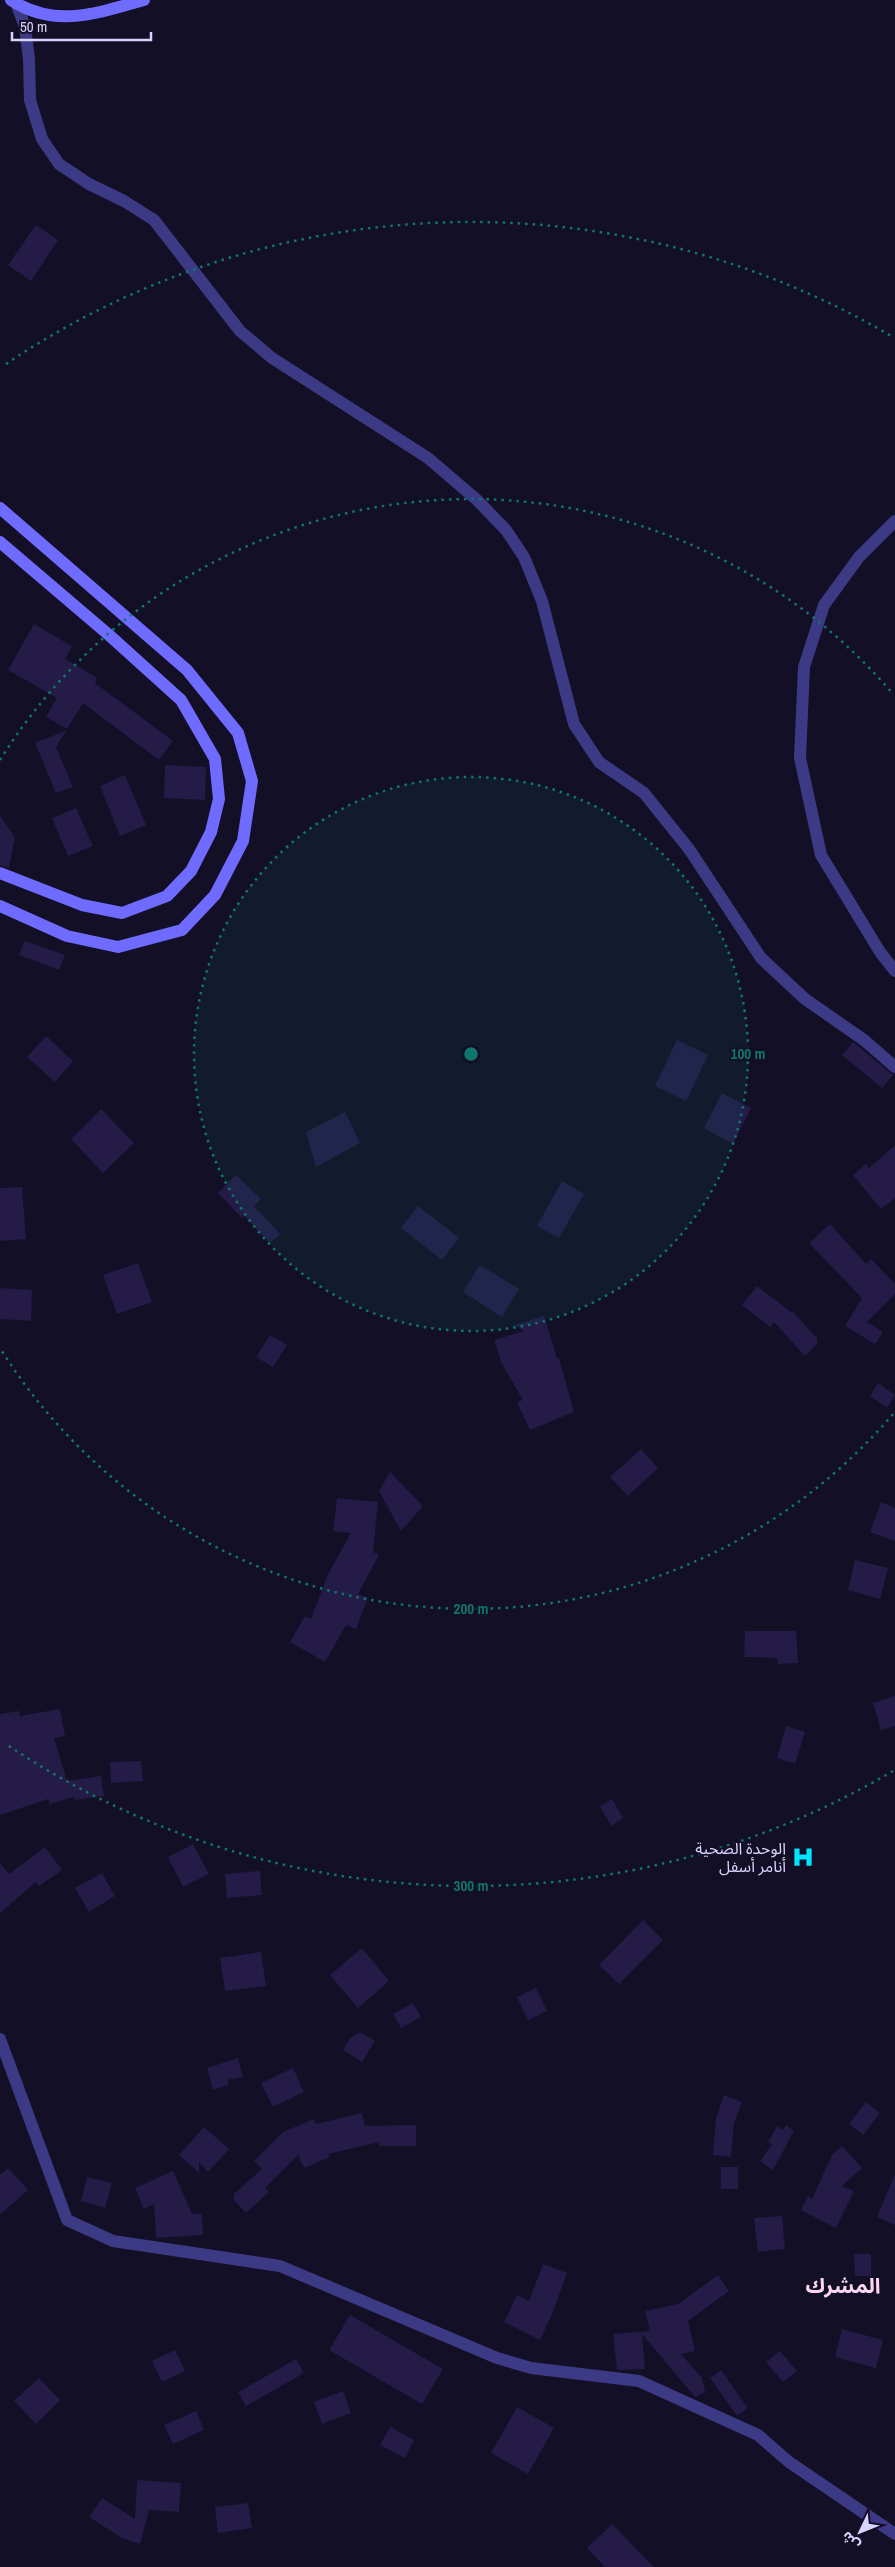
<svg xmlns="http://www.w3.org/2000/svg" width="895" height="2567" viewBox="0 0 895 2567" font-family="'Archivo Narrow','Noto Sans Arabic',sans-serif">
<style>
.building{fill:#241b47}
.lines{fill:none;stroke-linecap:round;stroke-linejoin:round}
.street{stroke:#3d3a85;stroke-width:12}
.secondary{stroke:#6f6bff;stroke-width:12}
.ring{fill:none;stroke:#0f766e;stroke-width:2.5;stroke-dasharray:2.5 5}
.labels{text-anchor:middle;stroke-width:4;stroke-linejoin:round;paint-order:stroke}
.poi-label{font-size:16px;fill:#d9d4ff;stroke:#130f26;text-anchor:end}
.district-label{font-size:21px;font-weight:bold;fill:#ffd6f0;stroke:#130f26}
.centre{fill:#0f766e;stroke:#130f26;stroke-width:2.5}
.ring-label{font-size:15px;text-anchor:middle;font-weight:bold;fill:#0f766e;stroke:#130f26;stroke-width:4;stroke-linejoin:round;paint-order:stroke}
</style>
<rect width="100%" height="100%" fill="#130f26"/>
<path class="building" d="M 36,225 L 58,240 L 31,281 L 8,265 Z
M 34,624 L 72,646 L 65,659 L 97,678 L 95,683 L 173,741 L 159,760 L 83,703 L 67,729 L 46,717 L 57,698 L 8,670 Z
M 67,730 L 56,747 L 73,787 L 56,793 L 35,743 Z
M 165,765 L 206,767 L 205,800 L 164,798 Z
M 125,775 L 146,825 L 120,836 L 100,786 Z
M 76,808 L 93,846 L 68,856 L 52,818 Z
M 0,816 L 15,837 L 9,868 L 0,865 Z
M 25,941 L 65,955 L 59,970 L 19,955 Z
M 46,1036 L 73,1061 L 55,1082 L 27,1057 Z
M 677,1040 L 708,1055 L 686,1101 L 655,1086 Z
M 853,1042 L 893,1075 L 882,1088 L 842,1055 Z
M 722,1093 L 751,1108 L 733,1144 L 704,1128 Z
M 101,1109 L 134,1143 L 103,1173 L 71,1139 Z
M 345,1112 L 360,1143 L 316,1167 L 306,1132 Z
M 895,1145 L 895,1198 L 881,1209 L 853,1175 L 866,1164 L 869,1168 Z
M 236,1175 L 261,1199 L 254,1206 L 280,1234 L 270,1243 L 244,1216 L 242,1218 L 218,1193 Z
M 562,1181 L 584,1194 L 559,1238 L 537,1226 Z
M 22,1187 L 26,1239 L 0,1241 L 0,1188 Z
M 418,1206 L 459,1238 L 442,1260 L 401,1228 Z
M 830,1224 L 866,1264 L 871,1259 L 895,1284 L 895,1294 L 867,1322 L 883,1332 L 875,1344 L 845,1326 L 862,1298 L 809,1243 Z
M 138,1263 L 152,1302 L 117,1314 L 103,1275 Z
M 480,1265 L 519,1289 L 502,1317 L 463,1292 Z
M 757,1286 L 792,1313 L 793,1312 L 817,1338 L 817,1344 L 805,1356 L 774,1322 L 770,1327 L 742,1305 Z
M 0,1288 L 32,1290 L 31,1321 L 0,1319 Z
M 544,1316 L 557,1358 L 559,1358 L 574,1412 L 530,1430 L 517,1402 L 523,1400 L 502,1364 L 494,1340 L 524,1331 L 515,1325 Z
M 270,1335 L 287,1345 L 273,1367 L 256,1357 Z
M 878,1383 L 895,1395 L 887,1408 L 870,1396 Z
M 641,1449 L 658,1468 L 628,1496 L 610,1477 Z
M 390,1472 L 423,1506 L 401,1531 L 379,1491 Z
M 337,1498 L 378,1502 L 373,1552 L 379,1555 L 358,1594 L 368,1598 L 356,1629 L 346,1625 L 325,1662 L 290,1642 L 305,1616 L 311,1619 L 328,1574 L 351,1533 L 333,1531 Z
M 881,1502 L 895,1508 L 895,1541 L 870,1532 Z
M 855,1560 L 888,1568 L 880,1599 L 848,1590 Z
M 745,1631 L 796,1631 L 798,1663 L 778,1664 L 777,1658 L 744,1657 Z
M 895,1696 L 895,1726 L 881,1730 L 873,1703 Z
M 60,1709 L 65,1736 L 54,1738 L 67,1781 L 101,1776 L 104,1796 L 75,1800 L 74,1797 L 50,1804 L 48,1799 L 0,1815 L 0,1714 L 19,1711 L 20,1716 Z
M 786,1726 L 805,1732 L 795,1764 L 777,1758 Z
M 141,1761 L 143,1781 L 111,1783 L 110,1762 Z
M 612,1799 L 623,1818 L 611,1826 L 600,1806 Z
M 193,1844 L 209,1874 L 183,1887 L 168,1857 Z
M 45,1847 L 62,1870 L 39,1886 L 36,1882 L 0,1913 L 0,1863 L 9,1874 Z
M 260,1871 L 262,1895 L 227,1898 L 225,1874 Z
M 102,1873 L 115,1896 L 89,1912 L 75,1888 Z
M 643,1920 L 663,1940 L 619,1984 L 599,1965 Z
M 362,1948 L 389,1981 L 358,2008 L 330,1975 Z
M 261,1952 L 266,1986 L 225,1991 L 220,1958 Z
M 536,1988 L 547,2011 L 528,2020 L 517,1997 Z
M 413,2003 L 421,2017 L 401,2028 L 393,2014 Z
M 360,2032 L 375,2041 L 362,2062 L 343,2050 L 350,2038 Z
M 238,2058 L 243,2077 L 227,2080 L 229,2085 L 213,2090 L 207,2068 Z
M 293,2068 L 304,2092 L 273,2107 L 261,2083 Z
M 724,2095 L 742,2102 L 734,2123 L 731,2157 L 713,2155 L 716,2118 Z
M 866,2102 L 880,2113 L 863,2135 L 849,2124 Z
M 362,2113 L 365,2126 L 416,2125 L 416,2146 L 379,2146 L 379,2142 L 328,2154 L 330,2157 L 304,2168 L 298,2155 L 265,2188 L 269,2192 L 246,2213 L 234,2200 L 234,2194 L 262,2169 L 254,2161 L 283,2132 L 314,2119 L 316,2124 Z
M 786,2125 L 794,2131 L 773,2170 L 760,2161 L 772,2144 L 768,2142 L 777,2126 L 783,2130 Z
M 204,2127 L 229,2149 L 208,2172 L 199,2162 L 199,2173 L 179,2155 Z
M 842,2146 L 862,2168 L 842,2186 L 854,2191 L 836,2228 L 801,2210 L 808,2196 L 812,2199 L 832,2155 Z
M 721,2167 L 738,2167 L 738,2189 L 721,2189 Z
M 8,2168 L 28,2190 L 0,2215 L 0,2175 Z
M 173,2171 L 192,2214 L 202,2213 L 203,2235 L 156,2238 L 154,2204 L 144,2209 L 135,2188 Z
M 895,2174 L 895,2225 L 877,2217 Z
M 87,2177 L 112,2183 L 105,2208 L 81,2201 Z
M 782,2216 L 785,2249 L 758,2252 L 754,2218 Z
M 854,2254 L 871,2254 L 871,2276 L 855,2276 Z
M 543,2264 L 567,2273 L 553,2312 L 540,2340 L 504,2322 L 517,2295 L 529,2301 Z
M 718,2275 L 729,2291 L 688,2321 L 695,2351 L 681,2354 L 702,2378 L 705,2392 L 695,2397 L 642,2334 L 645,2369 L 617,2370 L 613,2334 L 650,2331 L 645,2311 L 678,2304 Z
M 350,2315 L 443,2369 L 422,2404 L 329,2350 Z
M 842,2329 L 883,2340 L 876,2368 L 835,2357 Z
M 175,2350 L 185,2371 L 162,2382 L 152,2361 Z
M 780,2351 L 797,2371 L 783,2382 L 766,2362 Z
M 296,2359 L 304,2373 L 246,2406 L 238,2392 Z
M 721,2370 L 748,2408 L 737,2416 L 710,2378 Z
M 39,2378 L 60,2400 L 36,2424 L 14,2401 Z
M 343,2391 L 351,2413 L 322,2424 L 314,2402 Z
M 517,2407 L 554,2428 L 528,2474 L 491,2453 Z
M 196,2411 L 204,2430 L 173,2444 L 164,2425 Z
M 390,2427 L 414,2440 L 405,2458 L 380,2445 Z
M 137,2480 L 181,2483 L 179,2512 L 149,2510 L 140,2544 L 122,2538 L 89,2517 L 102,2498 L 135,2519 Z
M 248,2503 L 252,2528 L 218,2533 L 215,2507 Z
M 612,2524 L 654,2567 L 605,2567 L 587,2548 Z"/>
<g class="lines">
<path class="street" d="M 16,3 L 25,27 L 29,59 L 30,100 L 42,139 L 59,164 L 89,184 L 124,201 L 154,220 L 240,331 L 272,358 L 428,458 L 477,500 L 506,530 L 524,557 L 542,601 L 574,724 L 599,762 L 644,793 L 689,849 L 761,958 L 805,999 L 864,1040 L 895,1067
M 895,521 L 859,557 L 824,605 L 804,667 L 800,758 L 821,855 L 880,952 L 895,971
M 0,2039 L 67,2220 L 113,2241 L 280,2266 L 497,2358 L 531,2368 L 639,2381 L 758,2435 L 789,2462 L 895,2534"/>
<path class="secondary" d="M 11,0 C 55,29 98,13 144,0
M 0,508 L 187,670 L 238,733 L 252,781 L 243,841 L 215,895 L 182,930 L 118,947 L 67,936 L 0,906
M 0,542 L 109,635 L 181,700 L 215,759 L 219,799 L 211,832 L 191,871 L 167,896 L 122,913 L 82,905 L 0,873"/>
</g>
<circle cx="471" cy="1054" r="277" fill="#0f766e" fill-opacity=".12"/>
<g class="ring">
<circle cx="471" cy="1054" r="277"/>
<path d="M893 1414A555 555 0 0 1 0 1348M0 760A555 555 0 0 1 893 694"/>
<path d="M893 1771A832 832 0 0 1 6 1744M6 364A832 832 0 0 1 893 337"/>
</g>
<defs>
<g id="hospital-bare" transform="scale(1.725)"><path d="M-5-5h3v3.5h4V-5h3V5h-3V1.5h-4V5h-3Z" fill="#00e5ff" stroke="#130f26" stroke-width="2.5" paint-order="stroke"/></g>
</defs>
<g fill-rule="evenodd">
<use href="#hospital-bare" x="803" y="1857"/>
</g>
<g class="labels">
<g class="poi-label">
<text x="786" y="1854">الوحدة الصحية<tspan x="786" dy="18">أنامر أسفل</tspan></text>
</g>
<g class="district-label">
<text x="843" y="2293">المشرك</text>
</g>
</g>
<circle cx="471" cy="1054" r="8" class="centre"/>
<g class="ring-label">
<text x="748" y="1059">100 m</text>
<text x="471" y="1614">200 m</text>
<text x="471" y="1891">300 m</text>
</g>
<g transform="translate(860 2532) rotate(227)" stroke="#130f26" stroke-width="4" paint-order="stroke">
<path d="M0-4L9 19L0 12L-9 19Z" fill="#d9d4ff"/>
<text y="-8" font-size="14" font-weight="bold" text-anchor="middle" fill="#d9d4ff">ش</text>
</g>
<path d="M12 32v8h139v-8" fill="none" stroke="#d9d4ff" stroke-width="2.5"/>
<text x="20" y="32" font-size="15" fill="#d9d4ff" stroke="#130f26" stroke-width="4" paint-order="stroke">50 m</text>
</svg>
